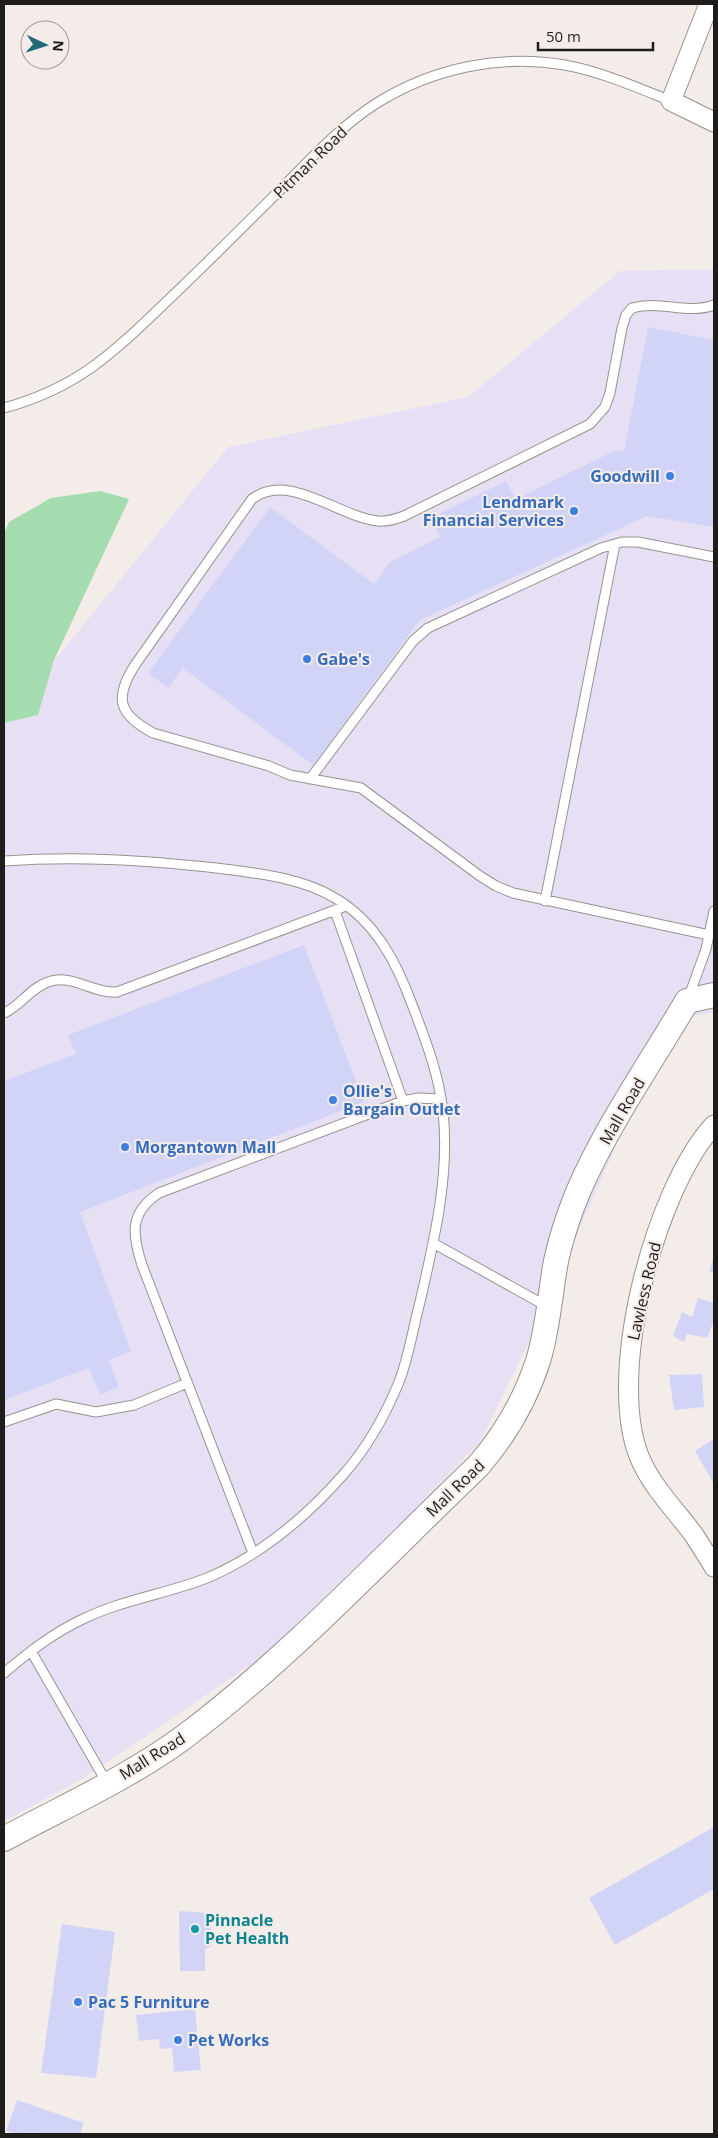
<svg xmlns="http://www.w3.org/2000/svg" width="718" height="2138" viewBox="0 0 718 2138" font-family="'Open Sans',sans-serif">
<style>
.commercial{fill:#e7e0f5}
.green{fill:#a4dcaf}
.building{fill:#d2d4f7}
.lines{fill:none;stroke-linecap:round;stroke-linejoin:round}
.service-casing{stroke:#98928f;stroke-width:11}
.minor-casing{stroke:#98928f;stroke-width:21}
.tertiary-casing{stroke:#98928f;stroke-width:26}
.service{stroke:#fff;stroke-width:9}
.minor{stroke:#fff;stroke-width:19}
.tertiary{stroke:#fff;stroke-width:24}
.shop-dot{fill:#3f7fe0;stroke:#f3ece9;stroke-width:2}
.culture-dot{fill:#0f9aa8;stroke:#f3ece9;stroke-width:2}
.labels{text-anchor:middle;stroke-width:4;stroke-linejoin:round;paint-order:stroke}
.street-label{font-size:16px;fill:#1f1d1c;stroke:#f3ece9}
.shop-label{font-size:16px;font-weight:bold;fill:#366cbe;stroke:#f3ece9;text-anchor:start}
.culture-label{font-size:16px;font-weight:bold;fill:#0d838f;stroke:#f3ece9;text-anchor:start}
</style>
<rect width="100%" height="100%" fill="#f3ece9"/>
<path class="commercial" d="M 714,269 L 714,1012 L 672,1020 L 531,1338 L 480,1442 L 290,1638 L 84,1778 L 4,1821 L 4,723 L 38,715 L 54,661 L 228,447 L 468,397 L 620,271 Z"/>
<path class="green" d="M 100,491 L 129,499 L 54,660 L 38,715 L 4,723 L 4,534 L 9,522 L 51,498 Z"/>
<path class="building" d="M 648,327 L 714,340 L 714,527 L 647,516 L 420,620 L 313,765 L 183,668 L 168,688 L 148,673 L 270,507 L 374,584 L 390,562 L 440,537 L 431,518 L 506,481 L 516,499 L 616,450 L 624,451 Z
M 304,945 L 364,1102 L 80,1212 L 131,1351 L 109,1360 L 119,1387 L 100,1395 L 89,1368 L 4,1400 L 4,1081 L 76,1054 L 68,1035 Z
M 714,1256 L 714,1273 L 709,1271 Z
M 698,1298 L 714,1303 L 714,1320 L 707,1338 L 687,1334 L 684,1342 L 673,1336 L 682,1312 L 692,1317 Z
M 702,1374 L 704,1407 L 674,1410 L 669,1375 Z
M 714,1439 L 714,1484 L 695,1451 Z
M 714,1827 L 714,1889 L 615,1945 L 589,1898 Z
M 179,1911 L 210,1913 L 212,1946 L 205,1949 L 205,1971 L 180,1971 Z
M 62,1924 L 115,1932 L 96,2078 L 41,2073 Z
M 195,2009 L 201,2070 L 174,2072 L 172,2048 L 160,2049 L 159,2039 L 139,2041 L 136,2015 Z
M 17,2100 L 84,2123 L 80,2134 L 38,2134 L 31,2132 L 31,2134 L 15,2134 L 6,2131 Z"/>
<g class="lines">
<g class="service-casing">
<path id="service" d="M 4,408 C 77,388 112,354 165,303 C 203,267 240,230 276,194 C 308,162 339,127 377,103 C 433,68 500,54 565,65 C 602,72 636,87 671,101
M 310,779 L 413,641 L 428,628 L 601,548 L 622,542 L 638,542 L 714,557
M 4,861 C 77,856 143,860 216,868 C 255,873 300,877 335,898 C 376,922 397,963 413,1007 C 426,1041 439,1075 443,1112 C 450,1175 434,1241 420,1302 C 413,1328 409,1356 399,1382 C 385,1416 367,1448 343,1475 C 305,1518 259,1556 207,1578 C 166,1594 122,1600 83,1619 C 53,1633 29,1652 4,1673
M 545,901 L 615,544
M 335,911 L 403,1101
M 709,935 L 513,893 L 496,886 L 480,876 L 361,788 L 290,775 L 269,766 L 153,733 C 118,714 114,698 135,665 L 252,499 C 289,471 338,517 378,521 C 387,522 396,519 404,516 L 590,424 L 605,407 L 610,393 L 622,328 L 626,315 L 632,308 C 660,300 687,315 714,305
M 688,999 L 706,949 L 714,911
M 4,1013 C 21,1006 30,988 48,982 C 71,973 94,994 117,992 L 346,906
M 433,1243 L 548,1307
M 4,1422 L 56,1404 L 96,1412 L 134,1405 L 187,1383
M 253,1553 L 142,1265 C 132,1234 129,1213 159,1193 L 403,1101 L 418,1098 L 441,1099
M 31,1651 L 107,1783"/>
</g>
<g class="minor-casing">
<path id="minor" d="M 709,4 L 671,101 L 714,122
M 714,1125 C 655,1188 602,1385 643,1465 C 656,1491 677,1512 694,1535 C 701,1546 708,1557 714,1567"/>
</g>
<g class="tertiary-casing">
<path id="tertiary" d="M 4,1839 C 63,1807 130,1777 184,1737 C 288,1659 384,1556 478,1466 C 505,1435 525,1401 538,1361 C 548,1329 550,1294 556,1261 C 561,1238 569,1214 578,1192 C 607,1125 650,1064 687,1001 L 714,995"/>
</g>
<use href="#service" class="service"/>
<use href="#minor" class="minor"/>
<use href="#tertiary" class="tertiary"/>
</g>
<g class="shop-dot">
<circle cx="670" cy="476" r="5"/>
<circle cx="574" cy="511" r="5"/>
<circle cx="307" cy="659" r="5"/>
<circle cx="333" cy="1100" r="5"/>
<circle cx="125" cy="1147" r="5"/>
<circle cx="78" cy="2002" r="5"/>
<circle cx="178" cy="2040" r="5"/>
</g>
<circle class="culture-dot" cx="195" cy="1929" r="5"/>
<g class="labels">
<g class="street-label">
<text transform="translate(310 162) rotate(-44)" y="6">Pitman Road</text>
<text transform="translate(622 1111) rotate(-60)" y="6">Mall Road</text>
<text transform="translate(644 1291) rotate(-77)" y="6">Lawless Road</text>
<text transform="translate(455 1488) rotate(-44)" y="6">Mall Road</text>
<text transform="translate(152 1756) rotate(-32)" y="6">Mall Road</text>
</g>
<g class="shop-label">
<text x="660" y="482" text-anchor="end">Goodwill</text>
<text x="564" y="508" text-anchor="end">Lendmark<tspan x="564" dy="18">Financial Services</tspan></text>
<text x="317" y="665">Gabe's</text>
<text x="343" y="1097">Ollie's<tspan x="343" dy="18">Bargain Outlet</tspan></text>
<text x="135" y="1153">Morgantown Mall</text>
<text x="88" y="2008">Pac 5 Furniture</text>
<text x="188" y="2046">Pet Works</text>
</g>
<g class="culture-label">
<text x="205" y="1926">Pinnacle<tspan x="205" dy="18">Pet Health</tspan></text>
</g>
</g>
<rect width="718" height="2138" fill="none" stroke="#1f1d1c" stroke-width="10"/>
<g transform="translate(45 45) rotate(94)"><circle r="24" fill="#f3ece9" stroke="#9e9997"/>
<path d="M0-4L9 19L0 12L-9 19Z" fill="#206975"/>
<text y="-8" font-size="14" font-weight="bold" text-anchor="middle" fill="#1f1d1c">N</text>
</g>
<path d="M538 42v8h115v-8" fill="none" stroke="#1f1d1c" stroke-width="2.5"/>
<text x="546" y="42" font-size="15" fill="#1f1d1c" stroke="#f3ece9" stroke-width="4" paint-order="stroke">50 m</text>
</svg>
